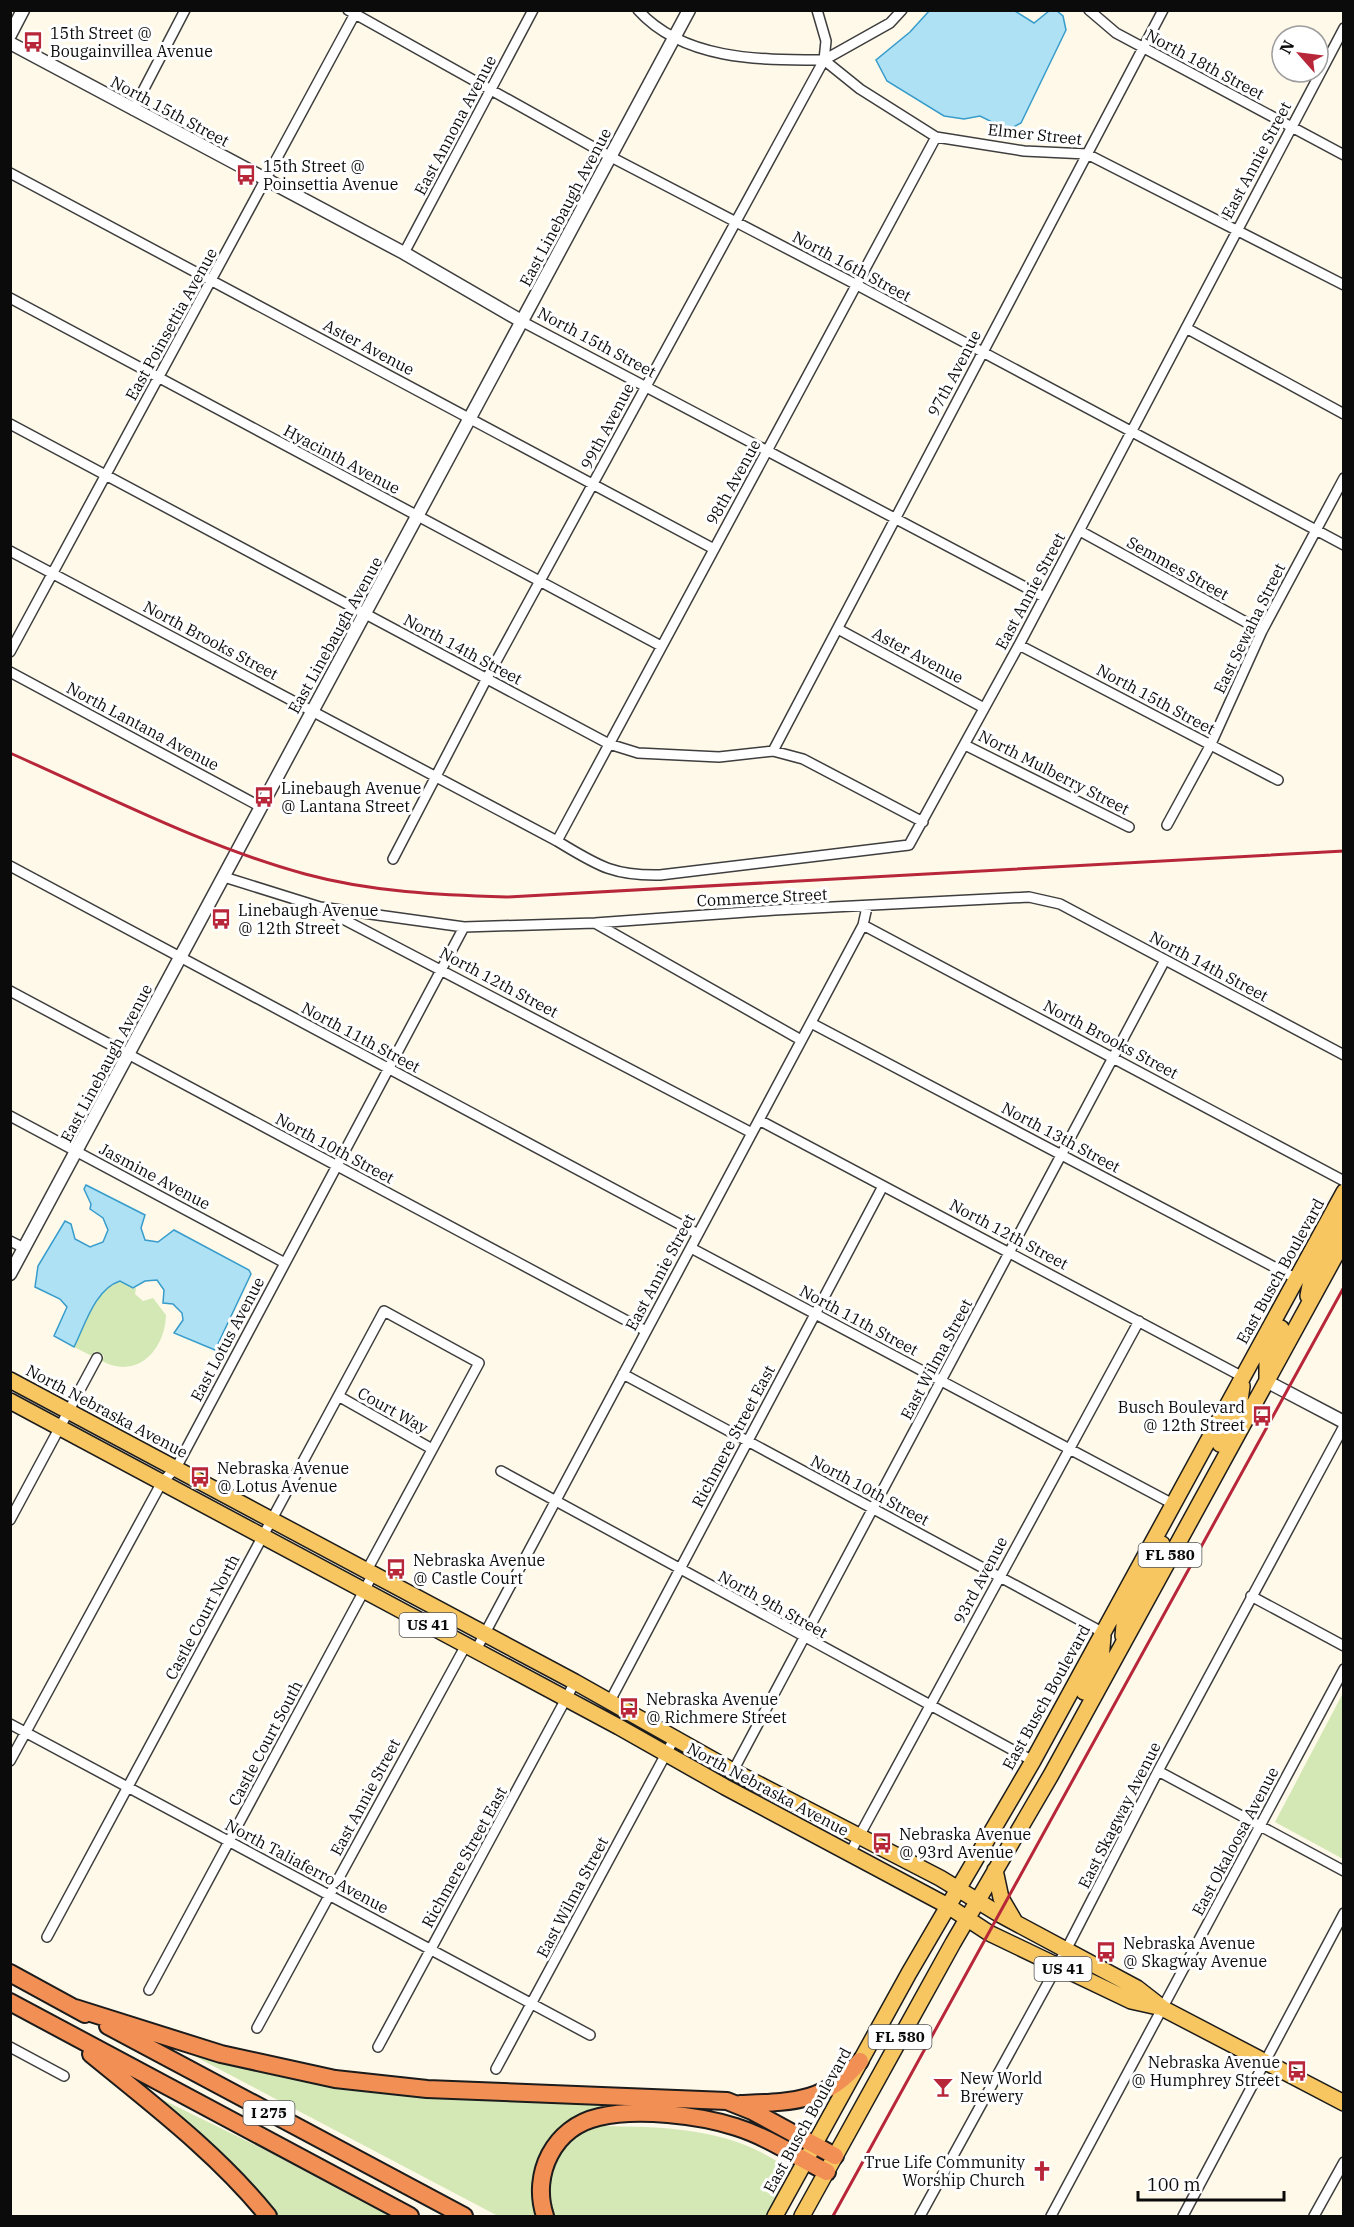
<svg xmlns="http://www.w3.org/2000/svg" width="1354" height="2227" viewBox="0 0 1354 2227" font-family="'IBM Plex Serif',serif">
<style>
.green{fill:#d3e8b5}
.water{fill:#afe1f5;stroke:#379ccb;stroke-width:1.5}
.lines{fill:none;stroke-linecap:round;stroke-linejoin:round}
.minor-casing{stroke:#3e3e3e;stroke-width:12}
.tertiary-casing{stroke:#3e3e3e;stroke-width:15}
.primary-casing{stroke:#1c1c1c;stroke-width:18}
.motorway-casing{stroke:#1c1c1c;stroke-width:20}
.minor{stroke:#fff;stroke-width:9}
.tertiary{stroke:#fff;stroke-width:12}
.primary{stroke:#f7c661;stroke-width:15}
.motorway{stroke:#f28f54;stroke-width:16}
.rail{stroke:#b82639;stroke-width:3}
.labels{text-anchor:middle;stroke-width:6;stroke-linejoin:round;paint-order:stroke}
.shield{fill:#fff;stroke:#545454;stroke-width:1.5}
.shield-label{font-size:15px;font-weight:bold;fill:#0b0b0b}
.poi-label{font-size:16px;fill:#0b0b0b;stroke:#fff;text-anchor:start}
.street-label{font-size:16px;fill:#0b0b0b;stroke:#fff}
</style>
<rect width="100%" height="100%" fill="#fff9e9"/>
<path class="green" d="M 120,1281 L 136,1288 L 135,1294 L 143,1301 L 153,1298 L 166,1315 C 165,1350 137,1380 102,1361 L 104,1356 L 95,1351 L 92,1356 L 74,1347 C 85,1324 95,1289 120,1281 Z
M 1343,1693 L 1343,1859 L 1275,1822 Z
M 179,2048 L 266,2068 L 607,2101 L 606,2106 L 586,2112 L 561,2130 L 542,2216 L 498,2216 Z
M 149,2093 L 265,2150 L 389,2216 L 273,2216 Z
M 603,2126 C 666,2127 726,2128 780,2163 C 786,2183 775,2200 766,2216 L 553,2216 C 545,2171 553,2137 603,2126 Z"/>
<path class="water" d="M 930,10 L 1015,11 L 1034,23 L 1049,11 L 1057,11 L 1063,16 L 1066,30 L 1021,123 L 1008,130 L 980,116 L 964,119 L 944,116 L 887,81 L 876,60 L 910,32 Z
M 86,1185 L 145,1215 L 141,1228 L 145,1240 L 158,1242 L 174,1230 L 249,1270 L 251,1274 L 215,1350 L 174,1333 L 183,1320 L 182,1313 L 173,1304 L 163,1303 L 164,1290 L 157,1280 L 145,1281 L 133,1288 L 120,1281 C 95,1289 85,1325 74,1347 L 54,1336 L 67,1307 L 60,1299 L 35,1287 L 38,1266 L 65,1221 L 71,1224 L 75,1239 L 90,1247 L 103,1242 L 108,1230 L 103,1218 L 90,1209 L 91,1204 L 84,1189 Z"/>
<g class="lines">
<g class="minor-casing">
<path id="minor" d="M 348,10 L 611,157 L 857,285 L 1344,545
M 638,10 C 684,61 762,60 824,60
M 817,10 L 826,41 L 824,60
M 1089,10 L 1116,33 L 1344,155
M 824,60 L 860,89 L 936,137 L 1024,151 L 1087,154 L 1344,285
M 133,110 L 185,10
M 10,173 L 714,549
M 404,253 L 533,10
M 10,298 L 661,646
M 523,322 L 1044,597
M 1186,328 L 1344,414
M 10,424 L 609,744 L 638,753 L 719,757 L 773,751 L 803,759 L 923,822
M 1080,531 L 1262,631
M 10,551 L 557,841 C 597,865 612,876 660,875 L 909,845 L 1019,645 L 1344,28
M 838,629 L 984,708
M 1019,645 L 1278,780
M 10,652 L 357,10
M 10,672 L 261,807
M 965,745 L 1129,827
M 773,751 L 1163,10
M 1167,825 L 1210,746 L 1262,631 L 1344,478
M 557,841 L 936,137
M 393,859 L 487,678 L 824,60 L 890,23 L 902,10
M 10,866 L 698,1234
M 224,877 L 320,907 L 752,1133
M 320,907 L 464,927 L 595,923 L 775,910 L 1029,897 L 1060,904 L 1344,1055
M 595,923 L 801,1040
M 863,925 L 1344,1181
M 10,991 L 646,1331
M 811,1023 L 1297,1279
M 10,1116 L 285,1263
M 759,1120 L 1243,1377
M 10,1241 L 24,1248
M 691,1248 L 1173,1504
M 623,1374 L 1102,1632
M 340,1397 L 432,1449
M 501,1471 L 1033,1761
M 10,1520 L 97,1358
M 1251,1596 L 1344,1646
M 476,1650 L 863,925 L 867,907
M 610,1701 L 883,1186
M 10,1724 L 590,2035
M 10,1761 L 162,1482 L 176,1468 L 464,927
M 733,1771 L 1165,960
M 1158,1771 L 1344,1871
M 850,1853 L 1139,1321
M 47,1937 L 384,1311 L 479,1363 L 367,1570
M 149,1990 L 373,1574
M 257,2028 L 466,1645
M 10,2047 L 64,2076
M 378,2047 L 575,1682
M 496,2069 L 674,1739
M 920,2216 L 1066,1950 L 1158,1771 L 1344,1426
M 1051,2216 L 1344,1669
M 1183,2216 L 1344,1913
M 1314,2216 L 1344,2162"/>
</g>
<g class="tertiary-casing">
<path id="tertiary" d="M 10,35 L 23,10
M 10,43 L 404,253 L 523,322
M 10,1274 L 689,10
M 1266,1381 L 1344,1422"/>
</g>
<g class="primary-casing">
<path id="primary" d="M 1308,1296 L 1312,1275 L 1344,1218
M 1267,1378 L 1267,1359 L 1281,1328
M 10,1380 L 575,1682 L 733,1771 L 940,1878 L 999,1914 L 1137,1988 L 1164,2009 L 1344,2103
M 10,1401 L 619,1727 L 725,1787 L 948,1906 L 989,1933 L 1131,2001 L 1158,2007
M 1220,1444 L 1239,1408 L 1242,1386
M 1123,1636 L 1125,1614 L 1162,1544
M 1084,1692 L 1101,1660 L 1103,1636
M 995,1870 L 1001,1898 L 1015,1922
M 775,2216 L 909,1973 L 1033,1761 L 1344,1192
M 802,2216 L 953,1943 L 1051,1775 L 1344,1240"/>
</g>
<g class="motorway-casing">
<path id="motorway" d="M 10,1973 L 85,2014
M 10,2002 L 410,2216
M 75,2008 L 221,2054 L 335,2079 L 427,2089 L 727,2101 L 752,2111 L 835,2156
M 108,2026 L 464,2216
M 91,2054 C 152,2104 218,2154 268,2216
M 740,2104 C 791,2102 826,2103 860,2061
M 545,2216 C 531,2174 554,2127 599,2117 C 637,2108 699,2115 736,2127 C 768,2137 797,2157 827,2172"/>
</g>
<use href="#minor" class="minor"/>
<use href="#tertiary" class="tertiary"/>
<use href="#primary" class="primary"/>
<use href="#motorway" class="motorway"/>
<path class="rail" d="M 10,753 C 107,796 203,846 305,874 C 371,892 440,895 507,897 L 1344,851
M 833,2216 L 1344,1287"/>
</g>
<defs>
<g id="bus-bare" transform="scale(1.62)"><path d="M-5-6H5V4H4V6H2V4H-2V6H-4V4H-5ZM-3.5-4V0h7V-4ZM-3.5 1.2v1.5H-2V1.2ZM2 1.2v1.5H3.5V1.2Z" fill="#b82639" stroke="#fff" stroke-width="2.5" paint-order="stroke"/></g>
<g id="bar-bare" transform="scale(1.62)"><path d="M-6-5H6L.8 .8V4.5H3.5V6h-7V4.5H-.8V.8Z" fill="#b82639" stroke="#fff" stroke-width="2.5" paint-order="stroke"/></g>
<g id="church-bare" transform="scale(1.62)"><path d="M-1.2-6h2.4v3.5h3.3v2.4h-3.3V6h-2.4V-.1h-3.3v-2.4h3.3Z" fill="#b82639" stroke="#fff" stroke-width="2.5" paint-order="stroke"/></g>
</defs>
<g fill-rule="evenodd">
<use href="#bus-bare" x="33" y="42"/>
<use href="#bus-bare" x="246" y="175"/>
<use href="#bus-bare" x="264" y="797"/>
<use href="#bus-bare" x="221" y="919"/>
<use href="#bus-bare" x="1262" y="1416"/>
<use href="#bus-bare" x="200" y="1477"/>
<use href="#bus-bare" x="396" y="1569"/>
<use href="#bus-bare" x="629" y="1708"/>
<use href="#bus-bare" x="882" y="1843"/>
<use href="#bus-bare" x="1106" y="1952"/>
<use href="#bus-bare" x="1297" y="2071"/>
<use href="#bar-bare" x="943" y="2087"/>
<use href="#church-bare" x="1042" y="2171"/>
</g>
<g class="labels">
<g class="shield">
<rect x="1138.5" y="1543" width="63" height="24" rx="4.5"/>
<rect x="399.5" y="1613" width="57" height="24" rx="4.5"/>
<rect x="1034.5" y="1957" width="57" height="24" rx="4.5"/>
<rect x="868.5" y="2025" width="63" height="24" rx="4.5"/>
<rect x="243.5" y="2101" width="51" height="24" rx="4.5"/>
</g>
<g class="shield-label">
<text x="1170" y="1560">FL 580</text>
<text x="428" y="1630">US 41</text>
<text x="1063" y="1974">US 41</text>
<text x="900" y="2042">FL 580</text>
<text x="269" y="2118">I 275</text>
</g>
<g class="poi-label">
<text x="50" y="39">15th Street @<tspan x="50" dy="18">Bougainvillea Avenue</tspan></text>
<text x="263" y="172">15th Street @<tspan x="263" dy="18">Poinsettia Avenue</tspan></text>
<text x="281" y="794">Linebaugh Avenue<tspan x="281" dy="18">@ Lantana Street</tspan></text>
<text x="238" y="916">Linebaugh Avenue<tspan x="238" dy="18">@ 12th Street</tspan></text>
<text x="1245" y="1413" text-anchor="end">Busch Boulevard<tspan x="1245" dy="18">@ 12th Street</tspan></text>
<text x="217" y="1474">Nebraska Avenue<tspan x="217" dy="18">@ Lotus Avenue</tspan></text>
<text x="413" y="1566">Nebraska Avenue<tspan x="413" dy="18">@ Castle Court</tspan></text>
<text x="646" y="1705">Nebraska Avenue<tspan x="646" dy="18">@ Richmere Street</tspan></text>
<text x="899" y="1840">Nebraska Avenue<tspan x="899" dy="18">@ 93rd Avenue</tspan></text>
<text x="1123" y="1949">Nebraska Avenue<tspan x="1123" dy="18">@ Skagway Avenue</tspan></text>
<text x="1280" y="2068" text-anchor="end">Nebraska Avenue<tspan x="1280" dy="18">@ Humphrey Street</tspan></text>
<text x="960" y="2084">New World<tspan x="960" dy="18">Brewery</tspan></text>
<text x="1025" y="2168" text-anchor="end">True Life Community<tspan x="1025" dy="18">Worship Church</tspan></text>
</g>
<g class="street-label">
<text transform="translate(1205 64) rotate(28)" y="6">North 18th Street</text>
<text transform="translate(170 111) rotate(28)" y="6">North 15th Street</text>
<text transform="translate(455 125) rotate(-62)" y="6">East Annona Avenue</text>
<text transform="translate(1035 134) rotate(6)" y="6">Elmer Street</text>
<text transform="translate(1256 160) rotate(-62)" y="6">East Annie Street</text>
<text transform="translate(565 207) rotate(-62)" y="6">East Linebaugh Avenue</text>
<text transform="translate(852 266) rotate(28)" y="6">North 16th Street</text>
<text transform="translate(171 324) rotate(-61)" y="6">East Poinsettia Avenue</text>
<text transform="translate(597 342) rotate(28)" y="6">North 15th Street</text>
<text transform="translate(369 347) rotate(28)" y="6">Aster Avenue</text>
<text transform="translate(954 373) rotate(-62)" y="6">97th Avenue</text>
<text transform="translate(607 426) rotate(-62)" y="6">99th Avenue</text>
<text transform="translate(342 459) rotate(28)" y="6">Hyacinth Avenue</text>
<text transform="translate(733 482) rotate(-61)" y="6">98th Avenue</text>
<text transform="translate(1178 568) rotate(29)" y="6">Semmes Street</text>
<text transform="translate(1030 591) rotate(-62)" y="6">East Annie Street</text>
<text transform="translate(1249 628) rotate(-64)" y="6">East Sewaha Street</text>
<text transform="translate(335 635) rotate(-61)" y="6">East Linebaugh Avenue</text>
<text transform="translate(211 640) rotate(28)" y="6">North Brooks Street</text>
<text transform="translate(463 649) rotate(28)" y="6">North 14th Street</text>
<text transform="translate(918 655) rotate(28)" y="6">Aster Avenue</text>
<text transform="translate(1156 699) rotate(28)" y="6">North 15th Street</text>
<text transform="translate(143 726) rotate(28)" y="6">North Lantana Avenue</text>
<text transform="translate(1054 772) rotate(27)" y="6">North Mulberry Street</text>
<text transform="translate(762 897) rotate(-3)" y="6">Commerce Street</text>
<text transform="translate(1209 966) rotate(28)" y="6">North 14th Street</text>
<text transform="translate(499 982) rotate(28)" y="6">North 12th Street</text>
<text transform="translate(361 1037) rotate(28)" y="6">North 11th Street</text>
<text transform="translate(1111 1039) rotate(28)" y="6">North Brooks Street</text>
<text transform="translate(106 1063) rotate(-62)" y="6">East Linebaugh Avenue</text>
<text transform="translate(1061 1137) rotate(28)" y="6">North 13th Street</text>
<text transform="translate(335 1148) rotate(28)" y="6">North 10th Street</text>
<text transform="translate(155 1176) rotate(28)" y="6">Jasmine Avenue</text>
<text transform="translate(1009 1234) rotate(28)" y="6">North 12th Street</text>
<text transform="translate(1280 1271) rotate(-61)" y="6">East Busch Boulevard</text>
<text transform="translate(660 1272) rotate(-62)" y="6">East Annie Street</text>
<text transform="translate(859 1320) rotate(28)" y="6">North 11th Street</text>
<text transform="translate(227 1339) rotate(-62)" y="6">East Lotus Avenue</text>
<text transform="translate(936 1359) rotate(-62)" y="6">East Wilma Street</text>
<text transform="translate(393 1410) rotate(29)" y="6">Court Way</text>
<text transform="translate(107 1411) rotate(28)" y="6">North Nebraska Avenue</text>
<text transform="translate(733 1436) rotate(-62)" y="6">Richmere Street East</text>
<text transform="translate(870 1490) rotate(28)" y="6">North 10th Street</text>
<text transform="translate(980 1580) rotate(-62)" y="6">93rd Avenue</text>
<text transform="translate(773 1604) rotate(29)" y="6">North 9th Street</text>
<text transform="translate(202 1617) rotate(-62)" y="6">Castle Court North</text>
<text transform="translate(1046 1697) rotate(-61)" y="6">East Busch Boulevard</text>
<text transform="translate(265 1743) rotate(-62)" y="6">Castle Court South</text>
<text transform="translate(768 1789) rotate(28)" y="6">North Nebraska Avenue</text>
<text transform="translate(365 1797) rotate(-62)" y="6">East Annie Street</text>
<text transform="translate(1119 1815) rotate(-63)" y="6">East Skagway Avenue</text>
<text transform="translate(1235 1841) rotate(-62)" y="6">East Okaloosa Avenue</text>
<text transform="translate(464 1857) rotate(-61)" y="6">Richmere Street East</text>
<text transform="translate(307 1866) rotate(28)" y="6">North Taliaferro Avenue</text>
<text transform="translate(572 1897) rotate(-62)" y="6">East Wilma Street</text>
<text transform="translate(807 2120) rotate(-61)" y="6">East Busch Boulevard</text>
</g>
</g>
<rect width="1354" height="2227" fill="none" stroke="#0b0b0b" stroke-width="24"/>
<g transform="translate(1300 54) rotate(298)"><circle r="28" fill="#ffffff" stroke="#9d9d9d" stroke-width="1.5"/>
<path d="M0-4.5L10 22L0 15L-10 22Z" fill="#b82639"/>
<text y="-9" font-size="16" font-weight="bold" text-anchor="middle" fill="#0b0b0b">N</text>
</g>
<path d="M1138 2191v9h146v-9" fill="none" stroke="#0b0b0b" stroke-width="3"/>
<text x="1147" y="2191" font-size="18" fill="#0b0b0b" stroke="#ffffff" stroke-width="4.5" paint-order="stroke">100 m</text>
</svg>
